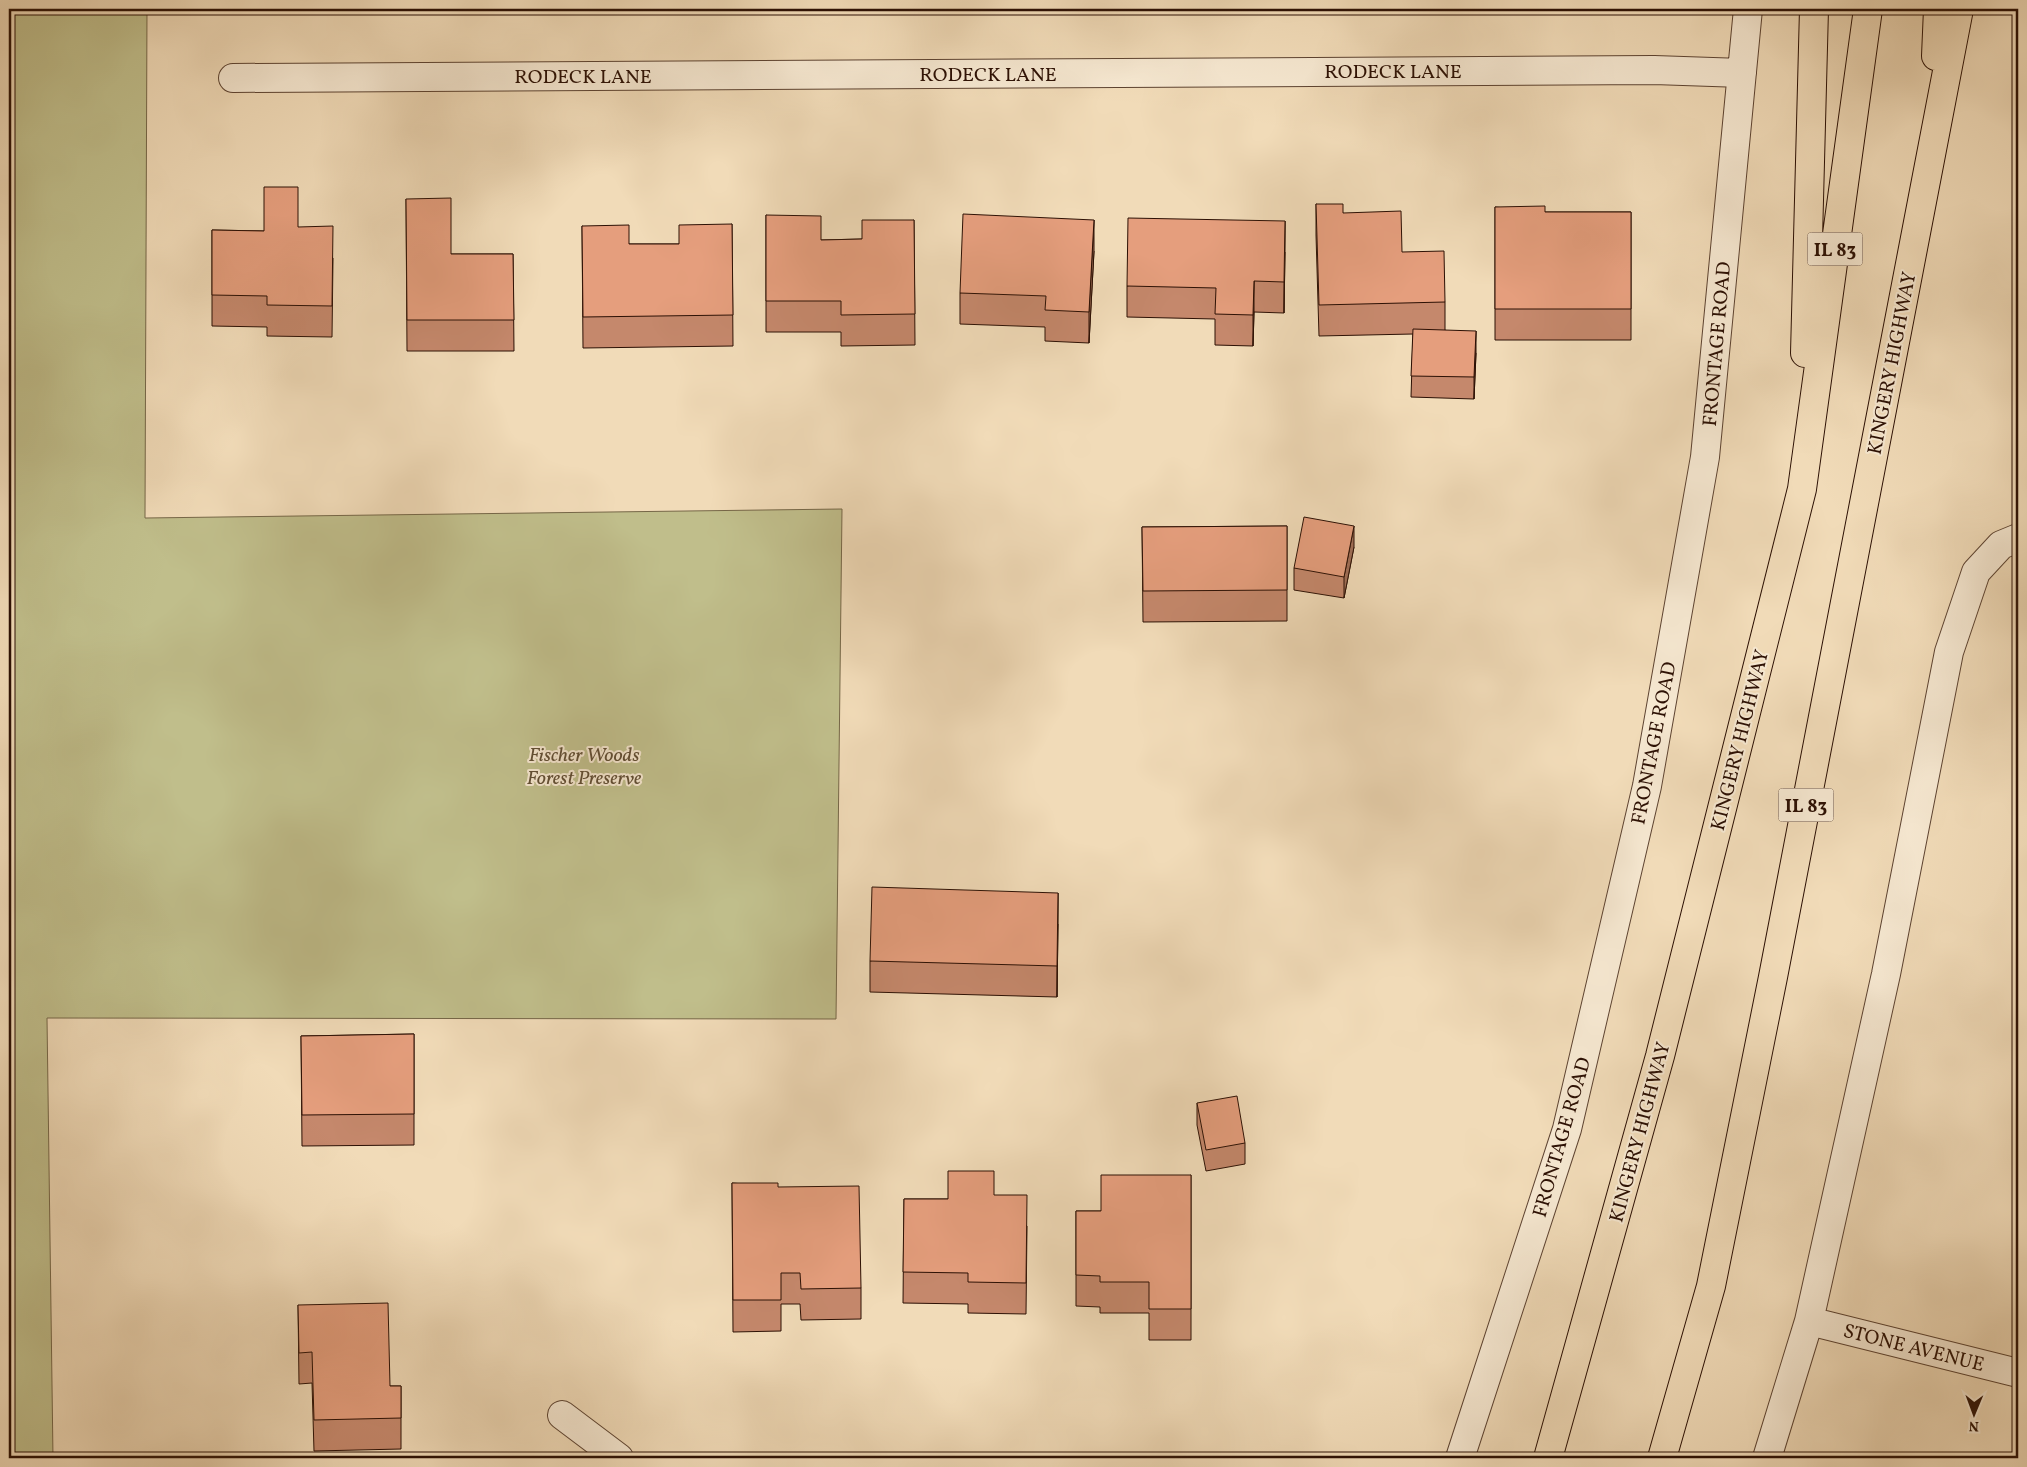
<svg xmlns="http://www.w3.org/2000/svg" width="2027" height="1467" viewBox="0 0 2027 1467" font-family="Vollkorn,serif">
<style>
.green{fill:#c0be8b;stroke:#766748}
.lines{fill:none;stroke-linecap:round;stroke-linejoin:round}
.street-casing{stroke:#5d4331;stroke-width:30}
.highway-casing{stroke:#2c1004;stroke-width:30}
.street{stroke:#f6e8d1;stroke-width:28}
.highway{stroke:#f1dbb8;stroke-width:28}
.wall{fill:#c5886c;stroke:#2c1004}
.shaded-wall{fill:#a06f58;stroke:#2c1004}
.building{fill:#e59e7d;stroke:#2c1004}
.labels{text-anchor:middle;stroke-width:4;stroke-linejoin:round;paint-order:stroke}
.shield{fill:#f6e8d1;stroke:#695142;stroke-width:1}
.shield-label{font-size:19px;font-weight:bold;fill:#2c1004}
.street-label{font-size:20px;fill:#2c1004;stroke:#f6e8d1}
.park-label{font-size:20px;font-style:italic;fill:#604d33;stroke:#f6e8d1}
</style>
<rect width="100%" height="100%" fill="#f1dbb8"/>
<filter id="stains"><feTurbulence type="fractalNoise" baseFrequency=".004" numOctaves="4"/><feColorMatrix values="0 0 0 0 .2 0 0 0 0 .09 0 0 0 0 .02 0 0 0 .5 -.17"/></filter>
<radialGradient id="worn" r=".72"><stop offset=".6" stop-color="#630" stop-opacity="0"/><stop offset="1" stop-color="#630" stop-opacity=".3"/></radialGradient>
<path class="green" d="M 9,9 L 147,9 L 145,518 L 842,509 L 836,1019 L 47,1018 L 53,1458 L 9,1458 Z"/>
<g class="lines">
<g class="street-casing">
<path id="street" d="M 233,78 L 1654,70 L 1742,73
M 1809,1321 L 2018,1373
M 562,1415 L 619,1458
M 1460,1458 L 1567,1129 L 1647,786 L 1705,457 L 1748,9
M 1767,1458 L 1809,1321 L 1886,974 L 1949,652 L 1976,572 L 2001,545 L 2018,538"/>
</g>
<g class="highway-casing">
<path id="highway" d="M 1936,56 L 1938,9
M 1805,353 L 1814,9
M 1548,1458 L 1660,1056 L 1802,489 L 1868,9
M 1662,1458 L 1711,1286 L 1773,977 L 1959,9"/>
</g>
<use href="#street" class="street"/>
<use href="#highway" class="highway"/>
</g>
<path class="wall" d="M 406,199 L 451,254 L 513,254 L 514,351 L 407,351 Z
M 1316,204 L 1343,213 L 1402,252 L 1445,302 L 1445,330 L 1476,353 L 1474,399 L 1411,397 L 1413,334 L 1319,336 L 1316,235 Z
M 1495,207 L 1545,212 L 1631,212 L 1631,340 L 1495,340 Z
M 766,215 L 821,240 L 862,239 L 914,220 L 915,345 L 841,346 L 841,332 L 766,332 Z
M 732,224 L 733,346 L 583,348 L 582,226 L 629,244 L 679,244 Z
M 298,227 L 333,258 L 332,337 L 267,336 L 267,327 L 212,326 L 212,230 L 264,231 Z
M 1094,251 L 1089,343 L 1045,341 L 1045,327 L 960,324 L 960,293 Z
M 1285,252 L 1284,313 L 1254,312 L 1253,346 L 1215,345 L 1215,319 L 1127,317 L 1127,286 Z
M 1287,526 L 1287,621 L 1143,622 L 1142,527 Z
M 1354,547 L 1344,598 L 1294,590 L 1294,568 Z
M 1058,924 L 1057,997 L 870,992 L 870,961 Z
M 414,1034 L 414,1145 L 302,1146 L 301,1036 Z
M 1197,1103 L 1245,1143 L 1245,1164 L 1206,1171 L 1197,1125 Z
M 1191,1175 L 1191,1340 L 1149,1340 L 1149,1313 L 1100,1313 L 1100,1307 L 1076,1306 L 1076,1211 L 1101,1211 Z
M 732,1183 L 778,1187 L 861,1288 L 861,1319 L 801,1320 L 800,1304 L 781,1304 L 781,1331 L 733,1332 Z
M 994,1195 L 1027,1226 L 1026,1314 L 968,1313 L 968,1304 L 903,1303 L 904,1199 L 948,1199 Z
M 298,1305 L 390,1386 L 401,1386 L 401,1449 L 314,1451 L 312,1383 L 299,1384 Z"/>
<path class="shaded-wall" d="M 1094,220 L 1094,251 L 1089,343 L 1089,312 Z
M 1285,221 L 1285,252 L 1284,313 L 1284,282 Z
M 1254,281 L 1254,312 L 1253,346 L 1253,315 Z
M 1476,331 L 1476,353 L 1474,399 L 1474,377 Z
M 1354,526 L 1354,547 L 1344,598 L 1344,577 Z
M 1058,893 L 1058,924 L 1057,997 L 1057,966 Z"/>
<path class="building" d="M 264,187 L 298,187 L 298,227 L 333,226 L 332,306 L 267,305 L 267,296 L 212,295 L 212,230 L 264,231 Z
M 451,198 L 451,254 L 513,254 L 514,320 L 407,320 L 406,199 Z
M 1316,204 L 1343,204 L 1343,213 L 1401,211 L 1402,252 L 1444,251 L 1445,302 L 1319,305 Z
M 1545,206 L 1545,212 L 1631,212 L 1631,309 L 1495,309 L 1495,207 Z
M 963,214 L 1094,220 L 1089,312 L 1045,310 L 1046,296 L 960,293 Z
M 766,215 L 821,216 L 821,240 L 862,239 L 862,220 L 914,220 L 915,314 L 841,315 L 841,301 L 766,301 Z
M 1128,218 L 1285,221 L 1284,282 L 1254,281 L 1253,315 L 1215,314 L 1216,288 L 1127,286 Z
M 732,224 L 733,315 L 583,317 L 582,226 L 629,225 L 629,244 L 679,244 L 679,225 Z
M 1413,329 L 1476,331 L 1474,377 L 1411,376 Z
M 1304,517 L 1354,526 L 1344,577 L 1294,568 Z
M 1287,526 L 1287,590 L 1143,591 L 1142,527 Z
M 872,887 L 1058,893 L 1057,966 L 870,961 Z
M 414,1034 L 414,1114 L 302,1115 L 301,1036 Z
M 1237,1096 L 1245,1143 L 1206,1150 L 1197,1103 Z
M 948,1171 L 994,1171 L 994,1195 L 1027,1195 L 1026,1283 L 968,1282 L 968,1273 L 903,1272 L 904,1199 L 948,1199 Z
M 1101,1175 L 1191,1175 L 1191,1309 L 1149,1309 L 1149,1282 L 1100,1282 L 1100,1276 L 1076,1275 L 1076,1211 L 1101,1211 Z
M 732,1183 L 778,1183 L 778,1187 L 859,1186 L 861,1288 L 801,1289 L 800,1273 L 781,1273 L 781,1300 L 733,1300 Z
M 388,1303 L 390,1386 L 401,1386 L 401,1418 L 314,1420 L 312,1352 L 299,1353 L 298,1305 Z"/>
<g class="labels">
<g class="shield">
<rect x="1807.5" y="232.5" width="55" height="33" rx="4"/>
<rect x="1778.5" y="788.5" width="55" height="33" rx="4"/>
</g>
<g class="shield-label">
<text x="1835" y="256">IL 83</text>
<text x="1806" y="812">IL 83</text>
</g>
<g class="street-label">
<text x="1393" y="78">RODECK LANE</text>
<text x="988" y="81">RODECK LANE</text>
<text x="583" y="83">RODECK LANE</text>
<text transform="translate(1716 344) rotate(-85)" y="7">FRONTAGE ROAD</text>
<text transform="translate(1891 363) rotate(-79)" y="7">KINGERY HIGHWAY</text>
<text transform="translate(1739 740) rotate(-76)" y="7">KINGERY HIGHWAY</text>
<text transform="translate(1653 743) rotate(-79)" y="7">FRONTAGE ROAD</text>
<text transform="translate(1639 1132) rotate(-75)" y="7">KINGERY HIGHWAY</text>
<text transform="translate(1561 1137) rotate(-74)" y="7">FRONTAGE ROAD</text>
<text transform="translate(1914 1347) rotate(14)" y="7">STONE AVENUE</text>
</g>
<g class="park-label">
<text x="584" y="761">Fischer Woods<tspan x="584" dy="23">Forest Preserve</tspan></text>
</g>
</g>
<rect width="2027" height="1467" fill="none" stroke="#f1dbb8" stroke-width="30"/>
<rect x="10" y="10" width="2007" height="1447" fill="none" stroke="#2c1004" stroke-width="2.5"/>
<rect x="15" y="15" width="1997" height="1437" fill="none" stroke="#2c1004"/>
<g transform="translate(1974 1414) rotate(181)" stroke="#f6e8d1" stroke-width="4" paint-order="stroke">
<path d="M0-4L9 19L0 12L-9 19Z" fill="#2c1004"/>
<text y="-8" font-size="14" font-weight="bold" text-anchor="middle" fill="#2c1004">N</text>
</g>
<rect width="100%" height="100%" filter="url(#stains)"/>
<rect width="100%" height="100%" fill="url(#worn)"/>
</svg>
